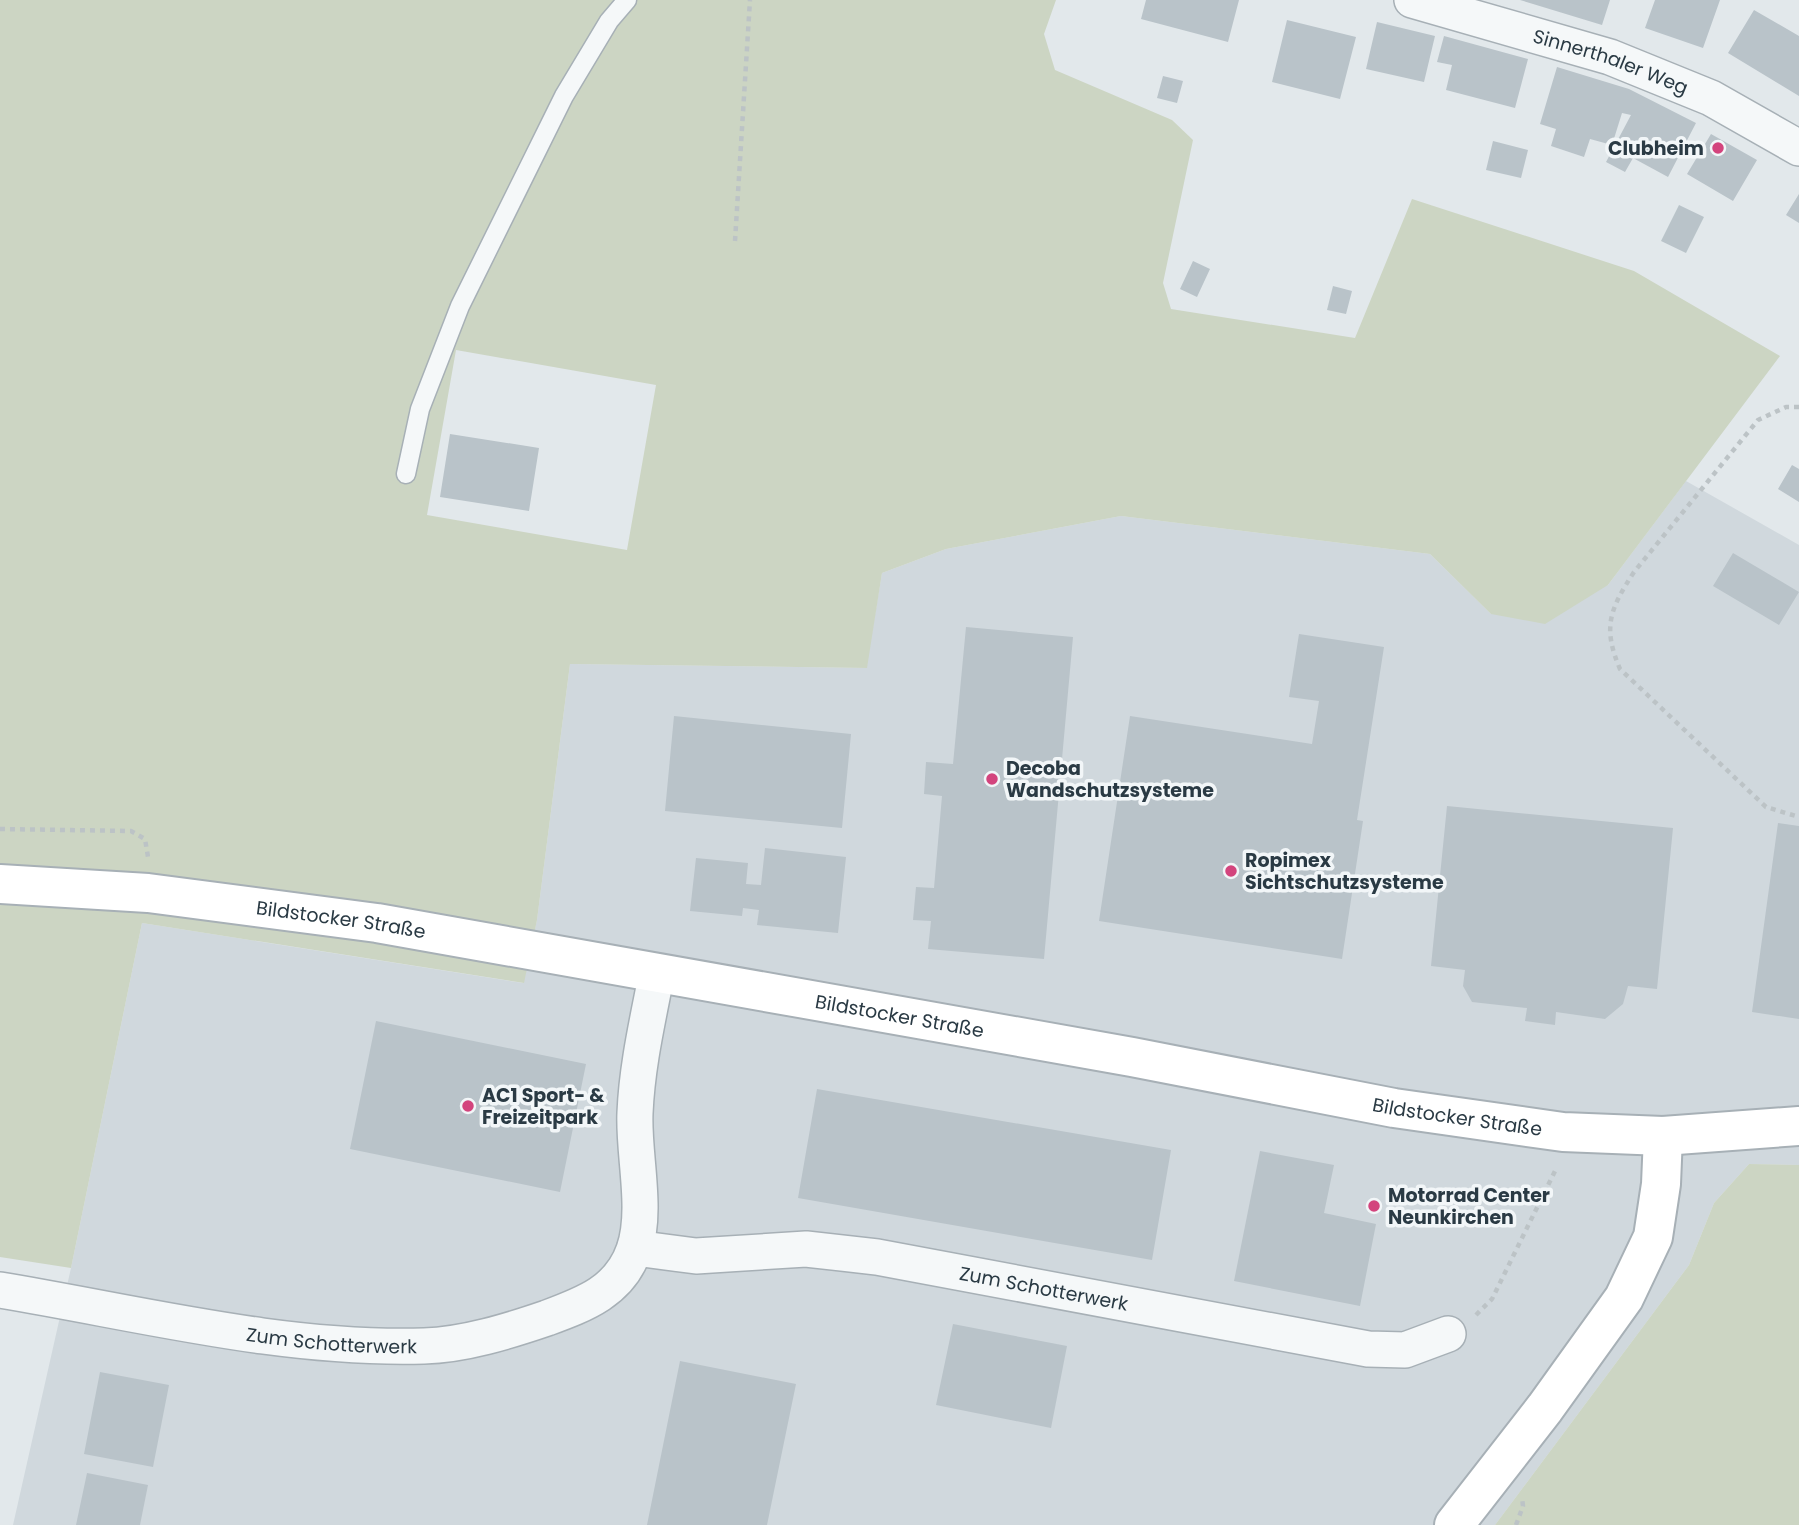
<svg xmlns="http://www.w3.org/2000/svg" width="1799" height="1525" viewBox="0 0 1799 1525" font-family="Poppins,sans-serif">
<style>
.built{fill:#d0d8dd}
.green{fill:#ccd5c3;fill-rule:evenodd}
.building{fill:#b9c3c9}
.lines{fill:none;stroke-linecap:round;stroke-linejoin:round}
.lane-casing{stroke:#a7b0b6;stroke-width:21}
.street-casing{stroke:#a7b0b6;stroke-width:38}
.secondary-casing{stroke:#a7b0b6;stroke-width:42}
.path{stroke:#bcc3c6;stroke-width:4.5;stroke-dasharray:5 5;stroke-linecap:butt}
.lane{stroke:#f5f8f9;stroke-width:18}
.street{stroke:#f5f8f9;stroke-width:35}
.secondary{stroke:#fff;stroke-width:38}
.poi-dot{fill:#d3447d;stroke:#f2f6f8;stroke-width:2.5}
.labels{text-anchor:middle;stroke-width:7;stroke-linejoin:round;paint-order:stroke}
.street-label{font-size:19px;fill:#2a3a44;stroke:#f2f6f8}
.poi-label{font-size:19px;font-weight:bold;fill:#2a3a44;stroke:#f2f6f8;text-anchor:start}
</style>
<rect width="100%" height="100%" fill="#e2e8eb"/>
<path class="built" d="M 1686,481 L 1799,545 L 1799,1165 L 1749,1164 L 1714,1203 L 1689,1265 L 1495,1525 L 13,1525 L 71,1268 L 142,923 L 523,983 L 537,920 L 570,664 L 866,668 L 882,573 L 946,549 L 1121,516 L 1430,554 L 1491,614 L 1608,585 Z"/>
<path class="green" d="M 0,0 L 1056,0 L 1044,34 L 1055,70 L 1172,120 L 1193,140 L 1163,283 L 1171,309 L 1355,338 L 1412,199 L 1634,271 L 1780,356 L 1608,585 L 1545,624 L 1491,614 L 1430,554 L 1121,516 L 946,549 L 882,573 L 867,668 L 570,664 L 537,920 L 524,983 L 142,923 L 71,1268 L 0,1257 ZM 456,350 L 656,385 L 627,550 L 427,515 Z
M 1749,1164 L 1799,1165 L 1799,1525 L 1495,1525 L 1689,1265 L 1714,1203 Z"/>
<path class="building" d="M 1146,0 L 1239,0 L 1228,42 L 1141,19 Z
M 1520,0 L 1610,0 L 1602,25 Z
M 1655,0 L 1720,0 L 1703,48 L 1645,28 Z
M 1754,10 L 1799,36 L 1799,96 L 1728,53 Z
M 1287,20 L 1356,37 L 1340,99 L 1272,82 Z
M 1377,22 L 1435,36 L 1424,82 L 1366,69 Z
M 1444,36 L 1528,59 L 1515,108 L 1446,90 L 1452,65 L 1437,62 Z
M 1557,67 L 1629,89 L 1696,123 L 1668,177 L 1633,158 L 1625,172 L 1606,162 L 1631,115 L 1622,113 L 1612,145 L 1590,139 L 1584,157 L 1551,146 L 1556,129 L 1540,124 Z
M 1163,76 L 1183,81 L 1177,103 L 1157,98 Z
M 1711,134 L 1757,160 L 1733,201 L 1687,174 Z
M 1493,141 L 1528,150 L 1521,178 L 1486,170 Z
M 1799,194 L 1799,223 L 1786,215 Z
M 1679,205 L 1704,217 L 1686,253 L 1661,241 Z
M 1193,261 L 1210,269 L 1197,297 L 1180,289 Z
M 1333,286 L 1352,291 L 1346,314 L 1327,310 Z
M 450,434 L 539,448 L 529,511 L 440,497 Z
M 1792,465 L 1799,469 L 1799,502 L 1778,489 Z
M 1733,553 L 1799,592 L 1779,625 L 1713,586 Z
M 966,627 L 1073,637 L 1044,959 L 928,949 L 931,921 L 913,920 L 916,887 L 934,888 L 942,796 L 924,794 L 926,762 L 953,764 Z
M 1299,634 L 1384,647 L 1357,820 L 1363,821 L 1342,959 L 1099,921 L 1130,716 L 1312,744 L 1319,701 L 1289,697 Z
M 674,716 L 851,734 L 842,828 L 665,811 Z
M 1447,806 L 1673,828 L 1657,989 L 1628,986 L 1623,1004 L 1605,1019 L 1556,1012 L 1555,1025 L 1525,1021 L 1527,1008 L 1472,1002 L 1463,986 L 1465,970 L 1431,966 Z
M 1778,823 L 1799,826 L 1799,1019 L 1752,1012 Z
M 765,848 L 846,857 L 838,933 L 757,925 L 759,910 L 743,908 L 742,916 L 690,911 L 696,858 L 748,863 L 746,884 L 761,885 Z
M 376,1021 L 586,1064 L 560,1192 L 350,1149 Z
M 817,1089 L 1171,1150 L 1152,1260 L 798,1198 Z
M 1260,1151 L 1334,1165 L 1324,1213 L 1376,1224 L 1360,1306 L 1234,1281 Z
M 953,1324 L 1067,1346 L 1051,1428 L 936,1405 Z
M 680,1361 L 796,1384 L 767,1525 L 647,1525 Z
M 100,1372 L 169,1385 L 153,1467 L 84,1454 Z
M 87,1473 L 148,1485 L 140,1525 L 76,1525 Z"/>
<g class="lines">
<g class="lane-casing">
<path id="lane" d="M 406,474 L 420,409 L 460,306 L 564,96 L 609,21 L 627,0"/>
</g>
<g class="street-casing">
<g id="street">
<path id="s1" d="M 1412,0 L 1610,57 L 1711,98 L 1799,148"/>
<path id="s2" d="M 635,1248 L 696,1256 L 806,1249 L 877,1257 L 1368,1349 L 1405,1350 L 1448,1334"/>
<path id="s3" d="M 0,1290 C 139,1313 281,1350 424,1346 C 464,1345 509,1331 547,1318 C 585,1304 620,1291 634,1250 C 648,1210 633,1154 635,1113 C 637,1065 648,1019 657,972"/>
</g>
</g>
<g class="secondary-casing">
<g id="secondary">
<path id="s4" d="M 0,884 L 148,893 L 377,923 L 1132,1057 L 1394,1108 L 1563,1132 L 1663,1136 L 1799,1126"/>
<path d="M 1454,1525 L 1545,1408 L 1624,1298 L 1653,1237 L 1661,1184 L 1663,1136"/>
</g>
</g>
<path class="path" d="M 735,241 L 750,0
M 1799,407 L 1786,407 L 1758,420 L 1634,572 C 1610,609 1602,627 1620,669 L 1766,807 L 1799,817
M 0,829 L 131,831 L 145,839 L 148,857
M 1476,1315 L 1492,1299 L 1557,1167
M 1516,1525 L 1523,1506 L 1522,1498"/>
<use href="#lane" class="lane"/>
<use href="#street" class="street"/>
<use href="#secondary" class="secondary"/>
</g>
<g class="poi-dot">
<circle cx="1718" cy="148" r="7"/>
<circle cx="992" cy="779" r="7"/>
<circle cx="1231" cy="871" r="7"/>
<circle cx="468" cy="1106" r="7"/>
<circle cx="1374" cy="1206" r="7"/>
</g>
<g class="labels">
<g class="street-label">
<text dy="7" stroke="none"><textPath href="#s1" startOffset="208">Sinnerthaler Weg</textPath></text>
<text dy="7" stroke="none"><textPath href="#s4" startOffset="343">Bildstocker Straße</textPath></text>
<text dy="7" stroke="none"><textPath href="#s4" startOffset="910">Bildstocker Straße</textPath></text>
<text dy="7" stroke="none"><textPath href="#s4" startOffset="1477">Bildstocker Straße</textPath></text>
<text dy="7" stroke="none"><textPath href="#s2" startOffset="413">Zum Schotterwerk</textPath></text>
<text dy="7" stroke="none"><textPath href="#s3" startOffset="336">Zum Schotterwerk</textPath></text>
</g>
<g class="poi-label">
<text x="1704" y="155" text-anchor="end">Clubheim</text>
<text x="1006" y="775">Decoba<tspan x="1006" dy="22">Wandschutzsysteme</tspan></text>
<text x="1245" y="867">Ropimex<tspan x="1245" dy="22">Sichtschutzsysteme</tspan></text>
<text x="482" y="1102">AC1 Sport- &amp;<tspan x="482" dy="22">Freizeitpark</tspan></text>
<text x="1388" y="1202">Motorrad Center<tspan x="1388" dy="22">Neunkirchen</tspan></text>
</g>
</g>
</svg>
